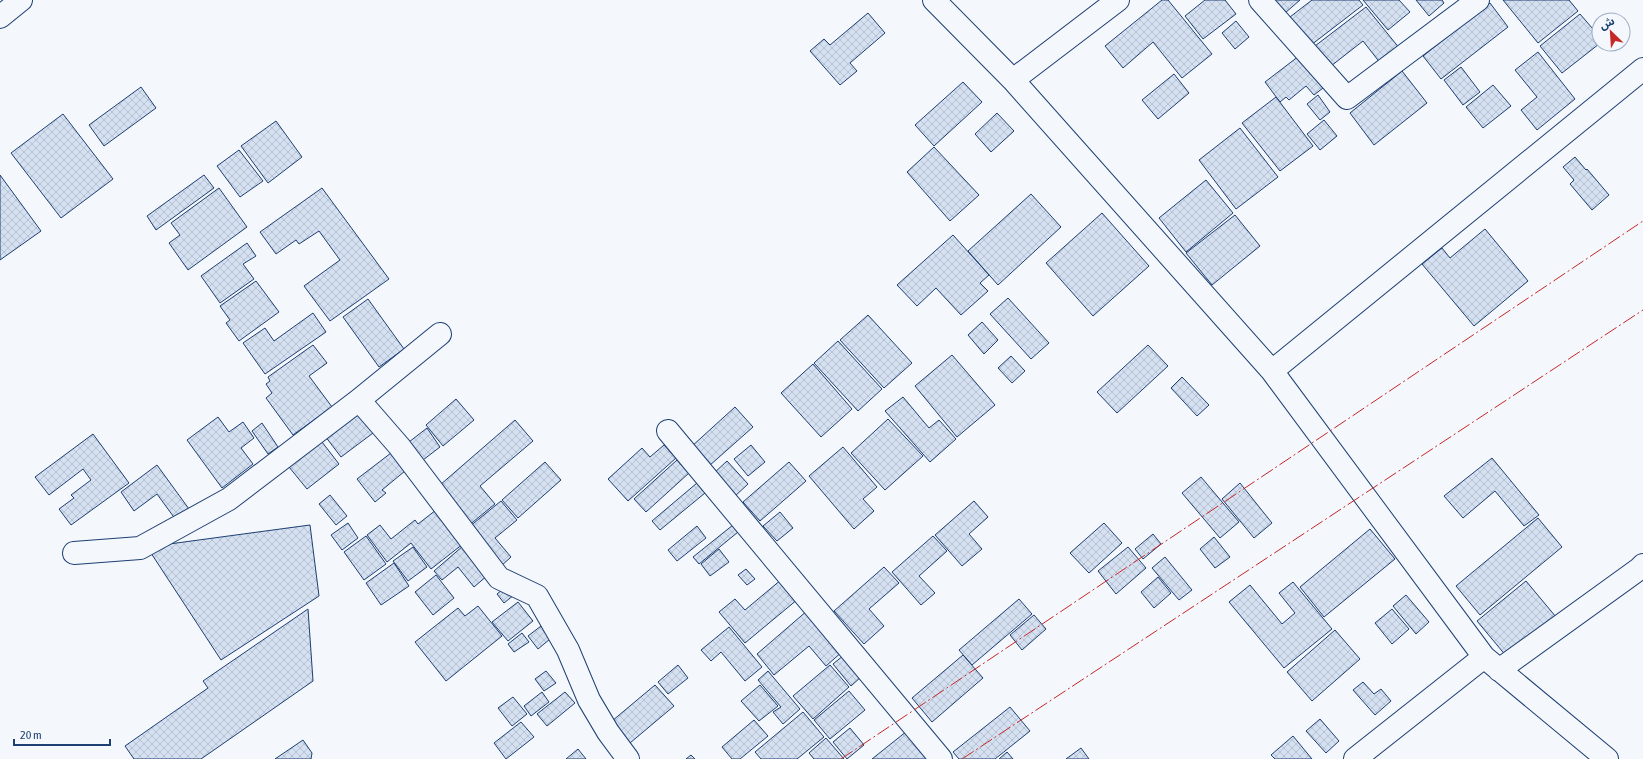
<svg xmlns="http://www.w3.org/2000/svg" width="1643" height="759" viewBox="0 0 1643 759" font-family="'Asap Condensed','Noto Sans Arabic',sans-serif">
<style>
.building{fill:url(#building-cross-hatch);stroke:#1d3f73}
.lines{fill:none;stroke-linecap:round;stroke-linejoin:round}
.minor-casing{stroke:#1d3f73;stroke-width:24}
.minor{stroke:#f4f7fb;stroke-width:22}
.power{stroke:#c62828;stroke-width:1;stroke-dasharray:14 3 2 3;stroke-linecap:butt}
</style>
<defs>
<pattern id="building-cross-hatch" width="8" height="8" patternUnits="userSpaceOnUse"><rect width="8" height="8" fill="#d5e0f0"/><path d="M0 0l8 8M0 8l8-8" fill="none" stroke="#b6c1d1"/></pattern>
</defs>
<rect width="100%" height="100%" fill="#f4f7fb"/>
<path class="building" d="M 1162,0 L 1168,0 L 1212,54 L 1182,78 L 1153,42 L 1123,68 L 1105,46 Z
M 1205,0 L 1225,0 L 1236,14 L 1203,39 L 1185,16 Z
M 1275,0 L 1300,0 L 1285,13 Z
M 1312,0 L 1359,0 L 1363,5 L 1311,45 L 1290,17 Z
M 1363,0 L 1399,0 L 1410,12 L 1388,30 Z
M 1416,0 L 1442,0 L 1444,3 L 1429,16 Z
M 1503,0 L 1569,0 L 1578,11 L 1538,43 Z
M 1490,3 L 1508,27 L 1441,79 L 1423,56 Z
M 1366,7 L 1400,49 L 1381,64 L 1363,41 L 1331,66 L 1315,46 Z
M 868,13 L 885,33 L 850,63 L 857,71 L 840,85 L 810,51 L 824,39 L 830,45 Z
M 1580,14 L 1599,36 L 1599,44 L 1562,73 L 1540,46 Z
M 1236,21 L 1249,37 L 1235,49 L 1222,33 Z
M 1538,52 L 1575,99 L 1537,130 L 1521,110 L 1537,97 L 1515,70 Z
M 1299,56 L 1323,88 L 1314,95 L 1306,86 L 1289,100 L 1286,97 L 1280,102 L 1265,82 Z
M 1461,67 L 1480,92 L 1463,105 L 1444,80 Z
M 1402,71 L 1427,103 L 1374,145 L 1350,113 Z
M 1174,74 L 1189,93 L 1158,119 L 1142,100 Z
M 963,82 L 982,102 L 934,146 L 915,125 Z
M 1493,85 L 1511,106 L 1483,128 L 1466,107 Z
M 141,87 L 156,108 L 104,146 L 89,125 Z
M 1318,95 L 1330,112 L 1320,120 L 1307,104 Z
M 1276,97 L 1313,146 L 1280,171 L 1242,123 Z
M 997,113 L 1014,131 L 991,152 L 975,134 Z
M 63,114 L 113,179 L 61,218 L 11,153 Z
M 1324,120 L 1337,136 L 1320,150 L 1307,134 Z
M 276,121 L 302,157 L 268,183 L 241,146 Z
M 1240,128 L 1278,177 L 1236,209 L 1199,160 Z
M 934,147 L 979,195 L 950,221 L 907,172 Z
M 239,150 L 263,181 L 240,197 L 217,166 Z
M 1575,157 L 1586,170 L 1587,169 L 1609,195 L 1592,210 L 1570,184 L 1574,180 L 1563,167 Z
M 0,175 L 41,231 L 0,260 Z
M 204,175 L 214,188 L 156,230 L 147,216 Z
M 1206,180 L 1233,213 L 1186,252 L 1159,218 Z
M 219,188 L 247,227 L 188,270 L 169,243 L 180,235 L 171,223 Z
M 322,188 L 389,279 L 330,321 L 304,286 L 340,260 L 319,231 L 299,244 L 296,240 L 276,254 L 260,232 Z
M 1031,194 L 1061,227 L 998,285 L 968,251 Z
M 1102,213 L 1149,266 L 1093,316 L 1046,263 Z
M 1235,215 L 1260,246 L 1212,285 L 1186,253 Z
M 1485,229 L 1528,281 L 1474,326 L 1422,264 L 1442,248 L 1450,258 Z
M 953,235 L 989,275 L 980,283 L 988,291 L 961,315 L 936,288 L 917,306 L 897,285 Z
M 247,243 L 256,256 L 243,264 L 254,279 L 220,303 L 201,276 Z
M 256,281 L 279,312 L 239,341 L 226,323 L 230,320 L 220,306 Z
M 1008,298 L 1049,343 L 1031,359 L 990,314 Z
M 368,299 L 404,349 L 379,367 L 343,317 Z
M 313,313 L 326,332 L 265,374 L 243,343 L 265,328 L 274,341 Z
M 868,315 L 912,363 L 884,388 L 840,340 Z
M 982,322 L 998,340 L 984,354 L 968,335 Z
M 838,341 L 882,389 L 858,411 L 814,363 Z
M 313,345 L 327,363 L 309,376 L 332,407 L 293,435 L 266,398 L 272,393 L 266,384 L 270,381 L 268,377 Z
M 1148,345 L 1168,366 L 1117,413 L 1097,392 Z
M 952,355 L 995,405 L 957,437 L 915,386 Z
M 1011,356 L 1025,371 L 1012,383 L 998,368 Z
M 813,364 L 852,409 L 821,437 L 781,393 Z
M 1182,377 L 1209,405 L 1197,416 L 1171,388 Z
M 903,397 L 929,428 L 939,420 L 956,439 L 930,462 L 885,411 Z
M 456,399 L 474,420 L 443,446 L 426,425 Z
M 735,407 L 753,427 L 709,466 L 691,447 Z
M 361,409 L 377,430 L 341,457 L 325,436 Z
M 218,417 L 229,432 L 243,422 L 254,438 L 241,448 L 253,464 L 222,488 L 187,440 Z
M 888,419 L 923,456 L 885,490 L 851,453 Z
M 515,420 L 533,441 L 480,486 L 495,504 L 468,526 L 440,485 Z
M 262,423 L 278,447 L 268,454 L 252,431 Z
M 427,428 L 440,447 L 423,460 L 409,442 Z
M 93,434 L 129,483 L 71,525 L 59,509 L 74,498 L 71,495 L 91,480 L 83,469 L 49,495 L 35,477 Z
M 322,442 L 339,464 L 307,489 L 289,467 Z
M 664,445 L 676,458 L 628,501 L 608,479 L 642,448 L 650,457 Z
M 751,445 L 765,462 L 748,476 L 734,459 Z
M 843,447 L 877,487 L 863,499 L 874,511 L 854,529 L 809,476 Z
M 391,453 L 405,471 L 382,490 L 386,493 L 375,502 L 357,479 Z
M 1492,458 L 1539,515 L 1524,526 L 1495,491 L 1463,518 L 1444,496 Z
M 677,460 L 689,473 L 646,512 L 634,499 Z
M 727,461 L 748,484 L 734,497 L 713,474 Z
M 545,462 L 561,480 L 518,518 L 502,500 Z
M 789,462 L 806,481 L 760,521 L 743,502 Z
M 157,465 L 189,509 L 176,520 L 157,494 L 134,511 L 121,492 Z
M 1201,477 L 1239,522 L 1220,538 L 1182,493 Z
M 697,483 L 705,493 L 660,530 L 652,521 Z
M 1240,483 L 1272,523 L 1254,538 L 1222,499 Z
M 330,495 L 347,516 L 336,525 L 319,504 Z
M 501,501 L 517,520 L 495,538 L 511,557 L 500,567 L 469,527 Z
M 974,501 L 988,517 L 969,534 L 982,549 L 962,566 L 935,535 Z
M 436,510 L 463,544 L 431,569 L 411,543 L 387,562 L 367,535 L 380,525 L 391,539 L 415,520 L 418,524 Z
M 780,512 L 793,528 L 777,541 L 763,526 Z
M 1538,518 L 1562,547 L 1480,615 L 1456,586 Z
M 348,523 L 358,538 L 342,550 L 331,535 Z
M 1104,523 L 1122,543 L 1089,573 L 1070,553 Z
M 310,525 L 319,596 L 221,660 L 147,547 Z
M 733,525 L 738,532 L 699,564 L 693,557 Z
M 697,526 L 706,538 L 677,561 L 668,550 Z
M 1370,529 L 1395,559 L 1324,617 L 1300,587 Z
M 1153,534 L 1161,544 L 1143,559 L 1135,549 Z
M 366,536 L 386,564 L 364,580 L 344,552 Z
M 933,536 L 947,551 L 919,576 L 935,593 L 921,605 L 892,572 Z
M 1214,537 L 1230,557 L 1215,568 L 1200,549 Z
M 463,546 L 488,575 L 474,587 L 458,567 L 442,580 L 434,571 Z
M 413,547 L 427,567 L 408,581 L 393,561 Z
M 1128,547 L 1146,568 L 1116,594 L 1098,571 Z
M 719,549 L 729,562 L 710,576 L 701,564 Z
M 1165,557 L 1192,590 L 1179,600 L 1152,568 Z
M 394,563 L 409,586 L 381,605 L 366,583 Z
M 884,567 L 899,583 L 869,609 L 884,626 L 864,644 L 834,611 Z
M 746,569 L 755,579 L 747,585 L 738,575 Z
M 436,575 L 454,598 L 433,615 L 415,592 Z
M 1158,577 L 1171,593 L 1154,608 L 1141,592 Z
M 782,579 L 798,599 L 745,643 L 719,612 L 735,599 L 745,610 Z
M 1526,581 L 1556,617 L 1507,657 L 1477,621 Z
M 1293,582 L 1332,629 L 1284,668 L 1229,602 L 1250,585 L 1282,624 L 1295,613 L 1279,593 Z
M 507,586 L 514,595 L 504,603 L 497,594 Z
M 1406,595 L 1429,622 L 1416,634 L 1393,606 Z
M 1019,599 L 1032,614 L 972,665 L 959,650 Z
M 518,602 L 533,621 L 508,641 L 492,622 Z
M 478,606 L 502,636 L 446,681 L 415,642 L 458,608 L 465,616 Z
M 308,609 L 313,681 L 201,759 L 134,759 L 125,746 L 208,688 L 203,681 Z
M 1392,609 L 1409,629 L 1392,644 L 1375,623 Z
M 808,610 L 843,651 L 826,666 L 809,646 L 774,675 L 757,654 Z
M 1034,615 L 1046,629 L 1022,650 L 1010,635 Z
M 541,626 L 550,639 L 538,649 L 528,636 Z
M 729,627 L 762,667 L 745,681 L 721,652 L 711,661 L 701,650 Z
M 1335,630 L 1360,659 L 1312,701 L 1287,672 Z
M 522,633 L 529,642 L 514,652 L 508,644 Z
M 844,655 L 862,676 L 851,686 L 833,664 Z
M 963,655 L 983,678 L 932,722 L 912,698 Z
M 678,665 L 688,678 L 668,694 L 658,682 Z
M 830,665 L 849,687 L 813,719 L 793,696 Z
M 546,671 L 556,683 L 544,691 L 535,679 Z
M 768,671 L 800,709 L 783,724 L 773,712 L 781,707 L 758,680 Z
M 1363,682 L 1374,694 L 1381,689 L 1391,701 L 1375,715 L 1353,690 Z
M 655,685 L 674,706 L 630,743 L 612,721 Z
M 760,685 L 778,706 L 759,721 L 741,701 Z
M 849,691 L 865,710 L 830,739 L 814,720 Z
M 542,692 L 549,702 L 531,716 L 524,706 Z
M 565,692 L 575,703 L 547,726 L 537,714 Z
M 513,697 L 527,714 L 512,726 L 498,708 Z
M 1010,707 L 1030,731 L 995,759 L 959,759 L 953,752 Z
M 803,712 L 824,737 L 797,759 L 761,759 L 755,752 Z
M 1320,719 L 1339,741 L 1326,753 L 1306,731 Z
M 754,720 L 768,736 L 740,759 L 732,759 L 722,747 Z
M 521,722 L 534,737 L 506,759 L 494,743 Z
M 850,728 L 864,745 L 847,759 L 833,742 Z
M 907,731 L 930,759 L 872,759 Z
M 1293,736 L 1312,759 L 1275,759 L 1271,755 Z
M 826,738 L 844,759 L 814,759 L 809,753 Z
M 303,740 L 312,753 L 311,759 L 275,759 Z
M 1081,748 L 1089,759 L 1066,759 Z
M 578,749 L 586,759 L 566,759 Z
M 1007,752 L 1013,759 L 999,759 Z
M 691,755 L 695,759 L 686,759 Z"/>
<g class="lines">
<g class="minor-casing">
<path id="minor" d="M 934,0 L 1013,80 L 1272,371 L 1484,657 L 1607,759
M 1260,0 L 1347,98 L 1478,0
M 0,17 L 21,0
M 1013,80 L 1118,0
M 1272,371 L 1643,69
M 359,400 L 399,446 L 499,578 L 537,596 L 568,650 L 589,700 L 608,732 L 628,759
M 668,431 L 941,759
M 74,553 L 140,548 L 229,499 L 359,400 L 440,334
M 1499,670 L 1639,569 L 1643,565
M 1355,759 L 1484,657"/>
</g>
<use href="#minor" class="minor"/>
<path class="power" d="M 841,759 L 1643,221
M 962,759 L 1643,310"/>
</g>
<g transform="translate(1611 32) rotate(335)"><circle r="19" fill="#f4f7fb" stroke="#9eadc5"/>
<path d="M0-3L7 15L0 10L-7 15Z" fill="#c62828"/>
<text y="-6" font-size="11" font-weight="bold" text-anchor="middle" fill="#1d3f73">ش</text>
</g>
<path d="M14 739v6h96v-6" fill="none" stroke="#1d3f73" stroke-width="2"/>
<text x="20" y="739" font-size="12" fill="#1d3f73" stroke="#f4f7fb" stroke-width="3" paint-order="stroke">20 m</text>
</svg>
